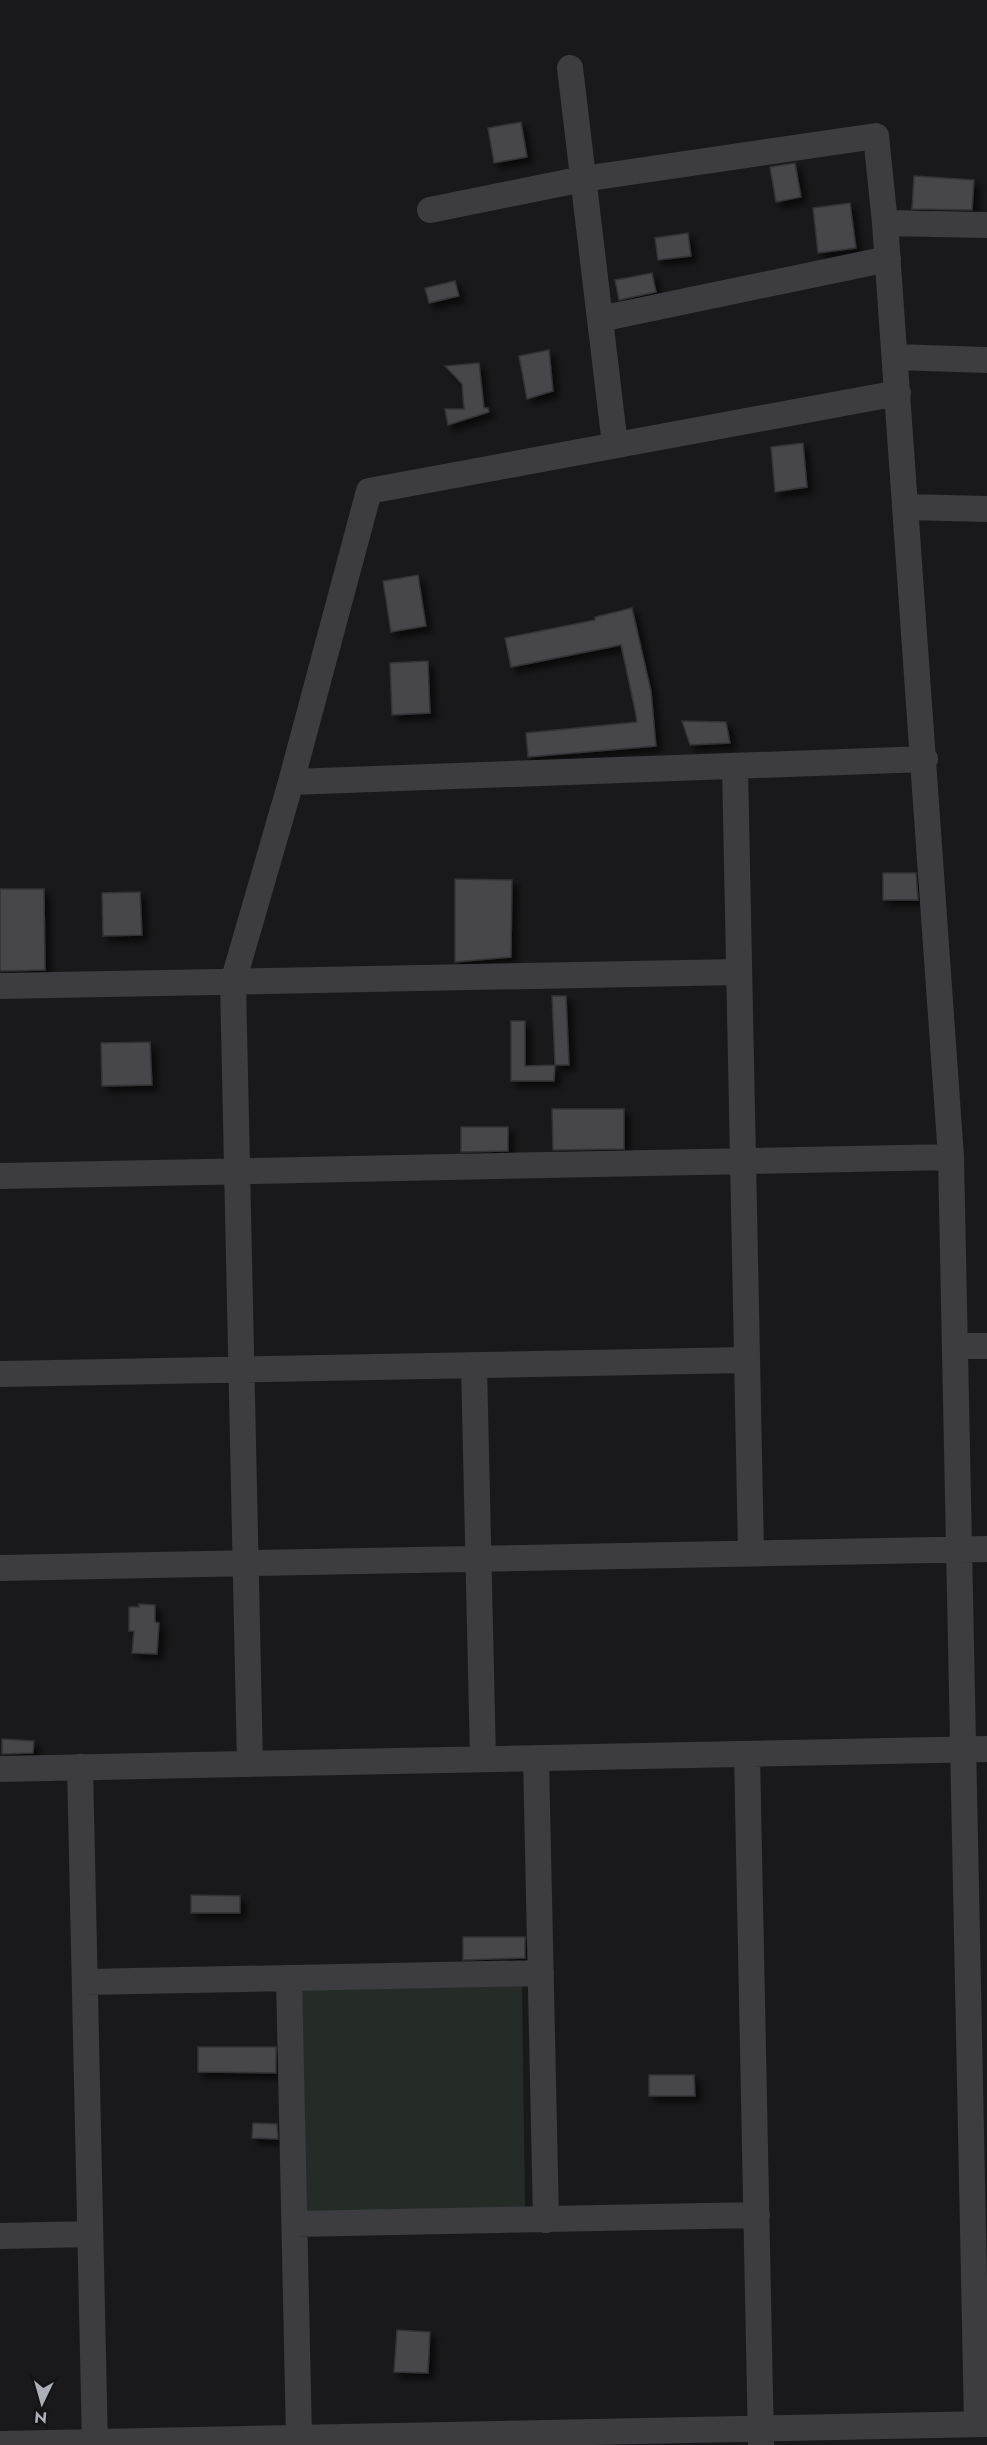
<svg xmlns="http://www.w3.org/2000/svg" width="987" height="2445" viewBox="0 0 987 2445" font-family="Jost,sans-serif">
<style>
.green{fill:#252c27}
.building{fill:#46464b;stroke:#343336;stroke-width:1.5;filter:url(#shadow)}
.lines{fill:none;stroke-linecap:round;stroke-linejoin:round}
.minor{stroke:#3c3c41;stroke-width:26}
</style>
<defs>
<filter id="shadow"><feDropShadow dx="5.5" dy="5.5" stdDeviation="3" flood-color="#0009"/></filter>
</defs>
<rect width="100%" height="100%" fill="#19191b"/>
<path class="green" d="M 522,1981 L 525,2213 L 299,2215 L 296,1984 Z"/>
<path class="building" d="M 521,122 L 527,157 L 494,163 L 488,128 Z
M 795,163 L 801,197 L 776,202 L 770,167 Z
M 914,176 L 974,180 L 972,210 L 912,209 Z
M 850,203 L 856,248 L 818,253 L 813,208 Z
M 688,233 L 691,256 L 658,260 L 655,238 Z
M 652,273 L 656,292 L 619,300 L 615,280 Z
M 455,281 L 459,296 L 429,303 L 425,288 Z
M 549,350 L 553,391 L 527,399 L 519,356 Z
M 479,363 L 484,408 L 488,408 L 489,412 L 448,425 L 445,409 L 464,409 L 462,384 L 445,366 Z
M 803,443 L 807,487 L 775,492 L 771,447 Z
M 418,575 L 426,626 L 391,632 L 383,581 Z
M 632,608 L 651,691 L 656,746 L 528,757 L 526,733 L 637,722 L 635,710 L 621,645 L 511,667 L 505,638 L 595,620 L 595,617 Z
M 428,661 L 430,713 L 392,715 L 390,663 Z
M 682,721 L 726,722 L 730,743 L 690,745 Z
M 883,873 L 916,873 L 918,900 L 883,900 Z
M 455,879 L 512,880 L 511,957 L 455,962 Z
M 0,889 L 44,889 L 45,970 L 0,971 Z
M 140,892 L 142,935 L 103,936 L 102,893 Z
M 552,996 L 566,996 L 569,1065 L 555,1065 Z
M 511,1021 L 525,1021 L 525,1066 L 555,1065 L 554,1081 L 511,1081 Z
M 150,1042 L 152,1085 L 102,1086 L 101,1043 Z
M 552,1109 L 624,1109 L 624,1149 L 553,1150 Z
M 461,1127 L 508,1127 L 508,1151 L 461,1152 Z
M 139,1604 L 155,1605 L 155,1622 L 159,1623 L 157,1654 L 132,1653 L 134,1631 L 129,1631 L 129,1607 L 139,1607 Z
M 2,1739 L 34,1741 L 33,1753 L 2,1754 Z
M 191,1895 L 240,1896 L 240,1913 L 191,1913 Z
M 463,1937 L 525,1937 L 525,1958 L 463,1960 Z
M 198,2047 L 276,2047 L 276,2073 L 198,2072 Z
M 649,2075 L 694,2075 L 695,2096 L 649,2096 Z
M 253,2123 L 277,2124 L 278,2139 L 252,2138 Z
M 397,2330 L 430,2332 L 428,2373 L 394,2372 Z"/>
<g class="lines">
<path class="minor" d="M 570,68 L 615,445
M 430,210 L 583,179 L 876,136 L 885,223 L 951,1157 L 977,2424
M 885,223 L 987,225
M 600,319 L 888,259
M 895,357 L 987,360
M 906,507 L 987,509
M 735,766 L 751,1553
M 291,782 L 925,759
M 0,986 L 739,972
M 0,1176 L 951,1157
M 955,1346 L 987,1346
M 474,1365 L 483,1759
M 0,1374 L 747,1360
M 0,1568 L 987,1549
M 747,1754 L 761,2444
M 536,1758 L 546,2220
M 250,1764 L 233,982 L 291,782 L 369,491 L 898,393
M 80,1767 L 95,2445
M 0,1769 L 987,1749
M 289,1978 L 299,2438
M 85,1982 L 541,1973
M 295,2224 L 757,2215
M 0,2236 L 90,2234
M 0,2444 L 987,2424"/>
</g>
<g transform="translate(42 2403) rotate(185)" stroke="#141416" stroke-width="4.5" paint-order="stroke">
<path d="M0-4.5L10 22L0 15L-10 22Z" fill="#acaeb9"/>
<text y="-9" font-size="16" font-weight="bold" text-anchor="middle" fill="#acaeb9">N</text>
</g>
</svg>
